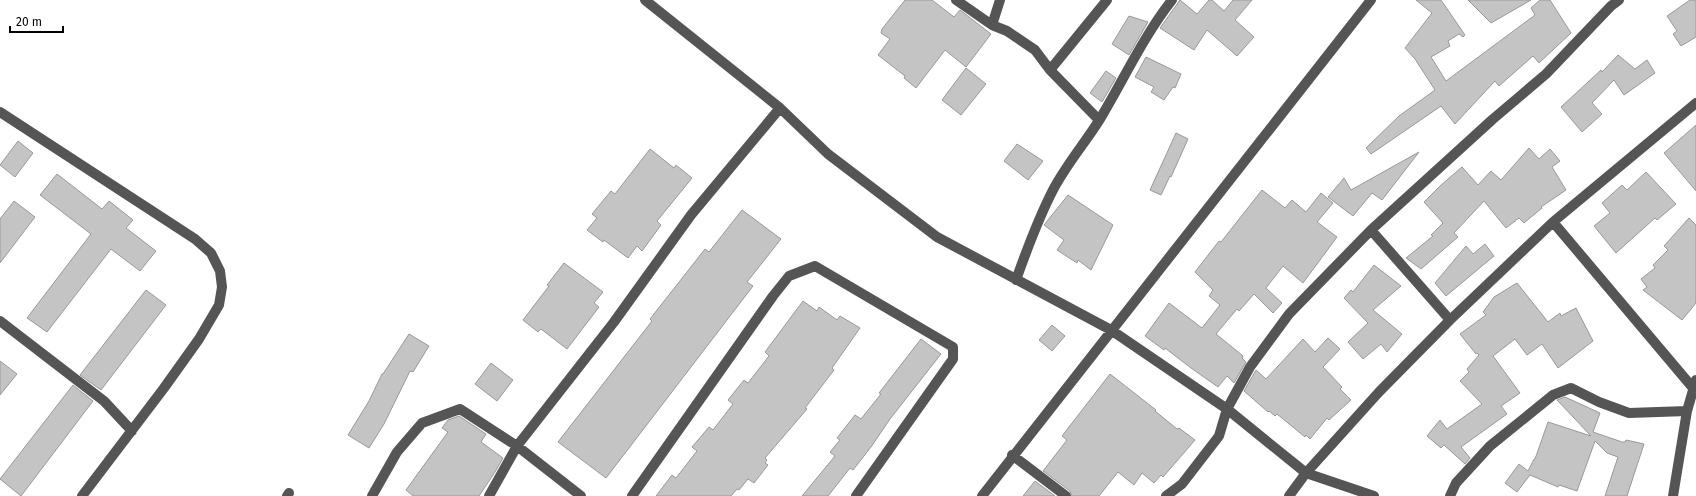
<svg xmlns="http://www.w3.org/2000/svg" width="1696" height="496" viewBox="0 0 1696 496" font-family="'Fira Sans',sans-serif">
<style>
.building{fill:#c4c4c4;stroke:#999}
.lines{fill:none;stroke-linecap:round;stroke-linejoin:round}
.minor{stroke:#555;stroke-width:10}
</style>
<rect width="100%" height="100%" fill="#fff"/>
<path class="building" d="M 905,0 L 932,0 L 954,17 L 960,10 L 991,34 L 966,67 L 945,50 L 916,88 L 904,78 L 905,76 L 878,55 L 890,39 L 881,33 L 882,29 Z
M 1180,0 L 1197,14 L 1209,0 L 1212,0 L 1224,11 L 1233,0 L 1252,0 L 1235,20 L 1254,37 L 1237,56 L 1207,30 L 1194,50 L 1160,28 Z
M 1416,0 L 1441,0 L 1465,35 L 1463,37 L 1459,34 L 1448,41 L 1450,46 L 1431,57 L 1446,81 L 1535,15 L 1531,8 L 1540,0 L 1550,0 L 1571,33 L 1539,63 L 1533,56 L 1499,86 L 1495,81 L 1455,124 L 1441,106 L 1371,154 L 1366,148 L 1399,116 L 1435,90 L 1415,59 L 1405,48 L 1432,13 Z
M 1468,0 L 1531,0 L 1491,23 Z
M 1690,0 L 1696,0 L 1696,37 L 1681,46 L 1673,34 L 1677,31 L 1667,16 Z
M 1129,16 L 1148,22 L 1129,55 L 1112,44 Z
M 1618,55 L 1635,69 L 1647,60 L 1655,73 L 1624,95 L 1614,80 L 1592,103 L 1602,114 L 1582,132 L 1561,107 L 1601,70 L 1602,72 Z
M 1146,57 L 1181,74 L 1175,88 L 1173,87 L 1164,100 L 1151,92 L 1154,87 L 1135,77 Z
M 966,68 L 986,84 L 961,115 L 942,100 Z
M 1106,71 L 1116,78 L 1102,102 L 1090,93 Z
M 1696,125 L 1696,191 L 1664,153 Z
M 1176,133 L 1188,139 L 1171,177 L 1170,176 L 1161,195 L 1150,190 Z
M 18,141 L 33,153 L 15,177 L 0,165 Z
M 1017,144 L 1043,161 L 1028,180 L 1004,161 Z
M 1529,148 L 1539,159 L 1550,149 L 1560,161 L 1552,167 L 1566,190 L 1541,207 L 1542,208 L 1524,223 L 1519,218 L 1506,228 L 1484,201 L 1454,233 L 1458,237 L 1421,269 L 1406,258 L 1433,236 L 1431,235 L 1443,223 L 1424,202 L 1440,186 L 1462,167 L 1478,185 L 1491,171 L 1501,180 Z
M 650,149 L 674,168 L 676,165 L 692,178 L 657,221 L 661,225 L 642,251 L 637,246 L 628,258 L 604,240 L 603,242 L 587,230 L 597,218 L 592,214 L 611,191 L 615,194 Z
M 1419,152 L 1382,200 L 1372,193 L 1353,216 L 1328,197 L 1344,178 L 1351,190 Z
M 1646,172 L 1676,204 L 1657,220 L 1655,218 L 1616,253 L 1594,226 L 1610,213 L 1602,203 L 1622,185 L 1627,190 Z
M 57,174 L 102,209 L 109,201 L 133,220 L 126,228 L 156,251 L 140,271 L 111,249 L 47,332 L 27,318 L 91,234 L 40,195 Z
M 1262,190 L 1285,208 L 1292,200 L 1306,212 L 1321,193 L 1333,203 L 1317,222 L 1337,237 L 1303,283 L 1283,266 L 1266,288 L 1282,303 L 1273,313 L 1254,294 L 1239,311 L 1237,309 L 1216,334 L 1243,356 L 1242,358 L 1246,362 L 1234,383 L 1227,376 L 1218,387 L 1191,368 L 1165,348 L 1164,350 L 1145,336 L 1169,303 L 1202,328 L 1220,305 L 1209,296 L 1213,290 L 1195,272 L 1219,241 L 1221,242 Z
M 1068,195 L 1113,225 L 1091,270 L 1078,260 L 1077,263 L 1057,250 L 1064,240 L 1044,225 Z
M 14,201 L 35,217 L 0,263 L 0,219 Z
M 742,210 L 781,239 L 747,282 L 753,286 L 606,478 L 558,442 L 652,321 L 650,319 L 705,249 L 709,252 Z
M 1689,218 L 1696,225 L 1696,303 L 1682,320 L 1643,290 L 1647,287 L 1641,279 L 1655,268 L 1653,265 L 1668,250 L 1664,246 Z
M 1485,244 L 1494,256 L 1446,296 L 1435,283 L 1466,246 L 1473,254 Z
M 564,263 L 603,292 L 594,303 L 599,307 L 567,349 L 541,329 L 538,332 L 523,320 L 549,286 L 547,285 Z
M 1374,265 L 1401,286 L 1373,310 L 1402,334 L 1387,352 L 1381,344 L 1363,359 L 1348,342 L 1368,323 L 1344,298 L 1351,290 L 1353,292 Z
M 1517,283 L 1548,322 L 1560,313 L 1561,316 L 1576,308 L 1593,341 L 1558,368 L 1542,344 L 1527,355 L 1515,339 L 1493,356 L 1520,393 L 1501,406 L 1507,414 L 1461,447 L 1470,458 L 1465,464 L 1444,445 L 1441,448 L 1427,436 L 1440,420 L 1447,429 L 1482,404 L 1460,381 L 1469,372 L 1467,369 L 1479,355 L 1477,353 L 1476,354 L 1460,334 L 1486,315 L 1483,312 L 1494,297 Z
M 146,290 L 166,305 L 101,390 L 80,375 Z
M 803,301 L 817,311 L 819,307 L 837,320 L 840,316 L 860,328 L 832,368 L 834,370 L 805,408 L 807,409 L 765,458 L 767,460 L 765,463 L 768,465 L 754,483 L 748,479 L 739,490 L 737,489 L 731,496 L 656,496 L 672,475 L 676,478 L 697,451 L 692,447 L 709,427 L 713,430 L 733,404 L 728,400 L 744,380 L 748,383 L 769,356 L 765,352 Z
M 1052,325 L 1065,336 L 1052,351 L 1039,340 Z
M 409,334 L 429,346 L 413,372 L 410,371 L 384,424 L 369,448 L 348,435 L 369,401 L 382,374 L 383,374 Z
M 1328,338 L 1340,349 L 1323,367 L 1342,387 L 1340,389 L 1351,400 L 1329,420 L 1327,418 L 1310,439 L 1306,435 L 1305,437 L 1277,414 L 1275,416 L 1269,411 L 1268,412 L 1244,391 L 1256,370 L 1266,379 L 1303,339 L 1315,352 Z
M 921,339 L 941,354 L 890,419 L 871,447 L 853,470 L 850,468 L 828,496 L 802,496 L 835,456 L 830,452 L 840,440 L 837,438 L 855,415 L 861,419 L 881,394 L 879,393 Z
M 0,361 L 17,374 L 0,395 Z
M 491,363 L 513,380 L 497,401 L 475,384 Z
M 1110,374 L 1156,410 L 1155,411 L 1177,429 L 1179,428 L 1195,440 L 1163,477 L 1161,475 L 1154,483 L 1142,473 L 1134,485 L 1118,472 L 1099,496 L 1072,496 L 1070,491 L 1043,471 L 1067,440 L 1062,436 Z
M 73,385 L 93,401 L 21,496 L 0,479 Z
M 1565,397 L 1600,413 L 1593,432 L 1622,442 L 1625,442 L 1626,440 L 1644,444 L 1627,496 L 1605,496 L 1618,457 L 1607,453 L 1595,441 L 1577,491 L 1559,485 L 1558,487 L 1530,475 L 1517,492 L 1505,483 L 1519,464 L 1528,471 L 1534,459 L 1535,459 L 1548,422 L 1591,436 L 1557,400 Z
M 459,416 L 486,434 L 481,442 L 503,458 L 495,472 L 479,496 L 413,496 L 406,490 L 448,432 L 442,428 L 448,420 Z
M 1035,481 L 1055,496 L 1023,496 Z"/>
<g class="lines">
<path class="minor" d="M 645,0 L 780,108 L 828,154 L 937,237 L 1111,330 L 1227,409 L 1306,473 L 1374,496
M 956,0 L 992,25 L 1007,31 L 1035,50 L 1050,70 L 1099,120
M 992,25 L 1000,0
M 1050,70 L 1107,0
M 0,112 L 195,239 L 211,253 L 220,271 L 222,287 L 219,305 L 199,339 L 164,388 L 82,496
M 1553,222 L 1693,388
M 1371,230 L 1450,320
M 1016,280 C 1027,249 1038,219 1053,190 C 1066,165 1085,143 1100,119 C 1124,79 1143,37 1172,0
M 0,321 L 104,401 L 132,431
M 1012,455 L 1066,496
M 287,496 L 289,493
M 372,496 L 397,452 L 422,423 L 460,409 L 517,446 L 581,496
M 489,496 L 517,446 L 614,322 L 691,215 L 780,108
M 632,496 L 773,296 L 789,276 L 815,266 L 953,347 L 953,359 L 856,496
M 982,496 L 1371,0
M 1166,496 L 1182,484 L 1219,436 L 1227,409 L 1250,367 L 1289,314 L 1371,230 L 1493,119 L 1546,74 L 1611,6 L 1619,0
M 1289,496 L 1306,473 L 1379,392 L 1450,320 L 1553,222 L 1696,103
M 1450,496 L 1456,483 L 1490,446 L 1553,395 L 1571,388 L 1599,402 L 1629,413 L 1687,411
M 1673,496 L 1687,411 L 1696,380"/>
</g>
<path d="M10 26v6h53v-6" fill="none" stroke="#000000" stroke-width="2"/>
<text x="16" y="26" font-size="12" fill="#000000" stroke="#ffffff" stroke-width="3" paint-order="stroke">20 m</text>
</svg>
